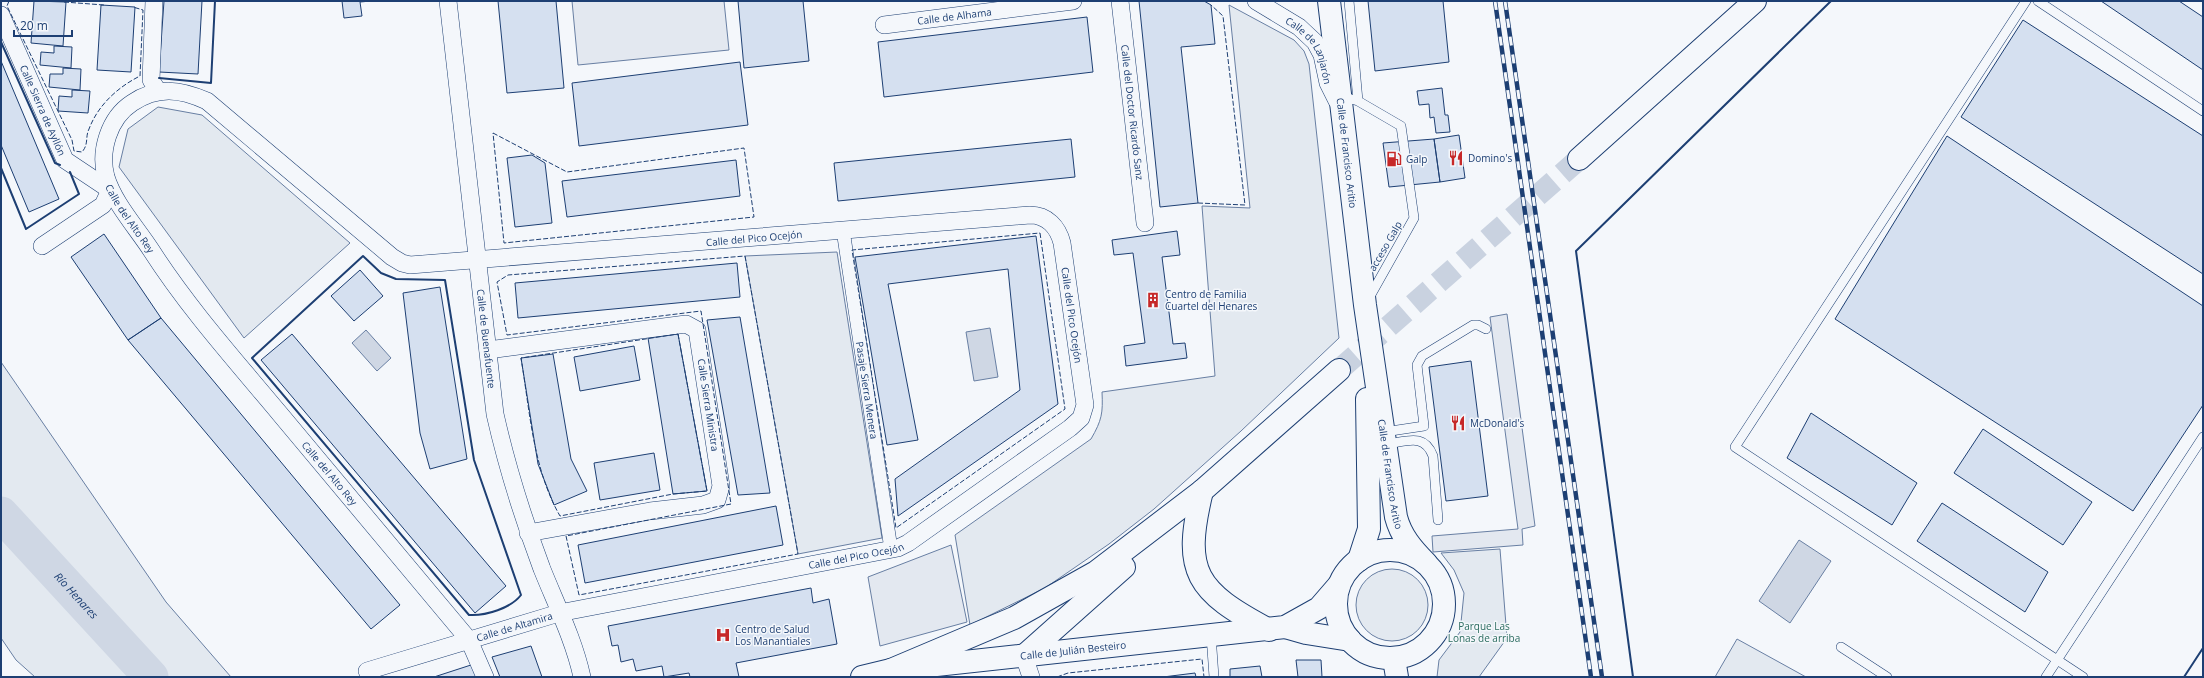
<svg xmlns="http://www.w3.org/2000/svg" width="2204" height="678" viewBox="0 0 2204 678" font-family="'Open Sans',sans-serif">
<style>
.green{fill:#e3e9f0;stroke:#687fa3}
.parking{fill:#e3e8f0;stroke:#687fa3}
.water{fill:#cfd7e4;stroke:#687fa3}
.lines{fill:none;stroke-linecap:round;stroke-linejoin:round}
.river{stroke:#cfd7e4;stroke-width:35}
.building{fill:#d5e0f0;stroke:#1d3f73}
.secondary-tunnel{stroke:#c9d2e0;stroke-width:22;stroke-dasharray:22 11;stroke-linecap:butt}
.service-casing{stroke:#1d3f73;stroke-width:10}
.pedestrian-casing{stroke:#1d3f73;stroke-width:14}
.minor-casing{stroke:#1d3f73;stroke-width:18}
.tertiary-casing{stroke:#1d3f73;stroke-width:24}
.secondary-casing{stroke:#1d3f73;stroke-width:24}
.service{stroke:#f4f7fb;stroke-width:9}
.pedestrian{stroke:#f4f7fb;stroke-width:13}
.minor{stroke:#f4f7fb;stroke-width:17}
.tertiary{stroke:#f4f7fb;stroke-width:22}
.secondary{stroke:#f4f7fb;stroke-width:22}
.rail-casing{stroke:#1d3f73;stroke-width:4.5}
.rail{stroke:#f4f7fb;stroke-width:3;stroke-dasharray:9;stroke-linecap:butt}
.fence{stroke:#1d3f73;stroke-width:1;stroke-dasharray:5 2;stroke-linecap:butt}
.wall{stroke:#1d3f73;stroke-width:2}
.labels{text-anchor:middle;stroke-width:3;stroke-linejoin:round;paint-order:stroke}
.street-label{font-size:10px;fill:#1d3f73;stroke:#f4f7fb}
.poi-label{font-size:10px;fill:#1d3f73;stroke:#f4f7fb;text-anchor:start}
.park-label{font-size:10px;fill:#2c6c60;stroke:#f4f7fb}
.water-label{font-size:11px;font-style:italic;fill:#1d3f73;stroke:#f4f7fb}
</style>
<rect width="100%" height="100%" fill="#f4f7fb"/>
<path class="green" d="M 1229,5 L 1294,40 L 1304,51 L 1309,64 L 1339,338 L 1241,431 L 1154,509 L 1109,544 L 1045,588 L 970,625 L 955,535 L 1091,439 C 1102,420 1103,413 1102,392 L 1215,376 L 1202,206 L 1250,208 Z
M 158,107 L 202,115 L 350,243 L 244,338 L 119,167 L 128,129 Z
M 837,252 L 882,538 L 798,554 L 745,256 Z
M 1,362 L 166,602 L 231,677 L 35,677 L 16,660 L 1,638 Z
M 1500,549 L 1507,638 L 1479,677 L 1437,677 L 1439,660 L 1460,632 L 1464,593 L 1454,570 L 1441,553 Z
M1356 605a36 36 0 1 1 72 0a36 36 0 1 1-72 0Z
M 1737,639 L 1806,677 L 1715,677 Z"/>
<path class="parking" d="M 572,1 L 724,1 L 729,50 L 578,65 Z
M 1507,314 L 1535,526 L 1522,529 L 1523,545 L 1433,552 L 1432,536 L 1518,529 L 1490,317 Z
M 951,545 L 967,622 L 880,646 L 868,577 Z"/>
<path class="water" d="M 990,328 L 998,377 L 974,381 L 966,332 Z
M 366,330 L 391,358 L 377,371 L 352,343 Z
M 1799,540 L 1831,561 L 1790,623 L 1759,601 Z"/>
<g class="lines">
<path class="river" id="s1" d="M 1,514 L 151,677"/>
</g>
<path class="building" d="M 34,1 L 66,2 L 63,46 L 31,43 Z
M 164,1 L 202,1 L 198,74 L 159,72 Z
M 342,1 L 371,1 L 360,2 L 362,16 L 344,18 Z
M 498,1 L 556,1 L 564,88 L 507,93 Z
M 738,1 L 803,1 L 809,61 L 744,68 Z
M 1139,1 L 1204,1 L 1211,5 L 1215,44 L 1181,47 L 1198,203 L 1160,207 Z
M 1368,1 L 1443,1 L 1449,62 L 1375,71 Z
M 2101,1 L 2179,1 L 2203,17 L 2203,70 Z
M 101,5 L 135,7 L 131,72 L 97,70 Z
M 1087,17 L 1093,72 L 884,97 L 878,42 Z
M 2023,20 L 2203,136 L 2203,274 L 1961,117 Z
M 54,46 L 72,47 L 71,68 L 40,65 L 41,52 L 54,53 Z
M 1,61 L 59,199 L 29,212 L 1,145 Z
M 740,62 L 748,125 L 579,146 L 572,83 Z
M 63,68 L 81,69 L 80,90 L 49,87 L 50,74 L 63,74 Z
M 1442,88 L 1445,115 L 1448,115 L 1450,132 L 1436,133 L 1434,117 L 1430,118 L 1429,104 L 1419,105 L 1417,91 Z
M 72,90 L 90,91 L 88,113 L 58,111 L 59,96 L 72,97 Z
M 1459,135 L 1465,178 L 1440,182 L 1434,139 Z
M 1947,136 L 2203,306 L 2203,405 L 2133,511 L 1835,319 Z
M 1071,139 L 1075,177 L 838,201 L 834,163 Z
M 1434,139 L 1440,182 L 1389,187 L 1383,143 Z
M 532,155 L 545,163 L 552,223 L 515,227 L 507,158 Z
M 736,160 L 740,196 L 567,217 L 562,181 Z
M 1177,231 L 1180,255 L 1162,257 L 1173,344 L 1185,343 L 1187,358 L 1126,366 L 1124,346 L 1145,343 L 1133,253 L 1114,255 L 1112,240 Z
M 104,234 L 161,318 L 128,340 L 71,257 Z
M 1036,236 L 1058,404 L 898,516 L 895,479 L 1020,390 L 1008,269 L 888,284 L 918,440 L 887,445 L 855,257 Z
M 737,263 L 740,297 L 518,318 L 515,283 Z
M 360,270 L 383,296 L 354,321 L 331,296 Z
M 440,287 L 467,459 L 430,469 L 420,433 L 403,293 Z
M 740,317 L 770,493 L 738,495 L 707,320 Z
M 161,318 L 400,605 L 371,629 L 128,340 Z
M 292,334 L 506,586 L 475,613 L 261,360 Z
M 678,334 L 707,491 L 673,494 L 648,338 Z
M 634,346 L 640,380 L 580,391 L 574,357 Z
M 553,354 L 571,459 L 587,491 L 554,505 L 538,464 L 521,358 Z
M 1471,361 L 1488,496 L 1446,501 L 1429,367 Z
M 1811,413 L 1917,483 L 1892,525 L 1787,458 Z
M 1983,429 L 2092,502 L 2063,545 L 1954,473 Z
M 654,453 L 660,490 L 600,500 L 594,463 Z
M 1942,503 L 2048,572 L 2025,612 L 1917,541 Z
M 776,506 L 783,545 L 585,583 L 578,545 Z
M 811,588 L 813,603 L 829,599 L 837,644 L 736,663 L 739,677 L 690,677 L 689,673 L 664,677 L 662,666 L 636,671 L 633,659 L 621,662 L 618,645 L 612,646 L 608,626 Z
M 531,646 L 542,677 L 500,677 L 492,657 Z
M 1296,660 L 1321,660 L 1322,677 L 1298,677 Z
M 474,664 L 479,677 L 434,677 Z
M 1260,666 L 1262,677 L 1230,677 L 1230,669 Z
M 1195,673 L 1196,677 L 1163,677 Z"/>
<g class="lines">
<path class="secondary-tunnel" d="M 1339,370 L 1579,159"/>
<g class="service-casing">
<path id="service" d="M 1349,1 L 1358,101
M 2026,1 L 1735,447 L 2083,677
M 2038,1 L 2203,111
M 1341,96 L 1358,101 L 1401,126 L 1414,218 L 1369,298
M 1384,432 L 1424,426 L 1417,365 L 1422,356 L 1473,325 L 1478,325 L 1486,329
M 1386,444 C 1406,442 1424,432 1433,456 L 1438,520
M 1211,635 L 1214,677
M 1841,647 L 1887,677
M 2046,677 L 2203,437"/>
</g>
<g class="pedestrian-casing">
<g id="pedestrian">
<path id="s2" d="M 843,230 L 891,549"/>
</g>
</g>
<g class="minor-casing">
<g id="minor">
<path d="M 154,1 L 151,80 L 158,91"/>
<path id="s3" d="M 448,1 L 495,414 C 507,467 523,518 542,569 C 556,604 574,640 582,677"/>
<path id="s4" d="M 1120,1 L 1145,223"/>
<path id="s5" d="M 1256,1 L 1299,27 L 1315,42 L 1322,55 L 1328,83 L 1337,101"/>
<path id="s6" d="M 1,15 L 65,160 L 110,190 L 103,205 L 42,246"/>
<path id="s7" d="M 884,25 L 1073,1"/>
<path id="s8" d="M 488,350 L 686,324 L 697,330 L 721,486 L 717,500 L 703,505 L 650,511 L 528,533"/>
<path d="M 1024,656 L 1031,677"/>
<path id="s9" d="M 367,671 L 559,613 L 898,548 L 908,543 L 1070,428 L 1081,418 L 1085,405 L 1062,243 C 1058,227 1047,215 1030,215 L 410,265 L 402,263 L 392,257 L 207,101 C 180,89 158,86 132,103 C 109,118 99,151 106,177 C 114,203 136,227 151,250 C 189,309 235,360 280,414 C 343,489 406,564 469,640 L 485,677"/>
</g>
</g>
<g class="tertiary-casing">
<g id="tertiary">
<path d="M 1285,627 L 1306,633 L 1350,640"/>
<path id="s10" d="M 862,677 L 891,670 L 1285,627 L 1319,608 L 1338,586"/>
</g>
</g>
<g class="secondary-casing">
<g id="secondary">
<path id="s11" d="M 1329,1 L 1365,305 L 1396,517 C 1401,536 1412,549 1426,563"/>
<path d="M 1579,159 L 1755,1"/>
<path d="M 1202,491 C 1182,573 1196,591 1269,630"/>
<circle cx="1390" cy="604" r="54"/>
<path d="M 1359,560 L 1369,529 L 1367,399"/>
<path d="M 1024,656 L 1124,567"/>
<path d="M 1394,659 L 1397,677"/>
<path d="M 891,670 L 1014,618 L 1096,572 L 1202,491 L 1339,370"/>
</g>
</g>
<use href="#service" class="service"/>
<use href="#pedestrian" class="pedestrian"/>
<use href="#minor" class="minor"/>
<use href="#tertiary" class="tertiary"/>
<use href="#secondary" class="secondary"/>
<g class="rail-casing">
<path id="rail" d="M 1495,1 L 1591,677
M 1505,1 L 1602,677"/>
</g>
<use href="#rail" class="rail"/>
<path class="fence" d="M 9,1 L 7,6 L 72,140 L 74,151 L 82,152 C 89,144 85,137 89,129 C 98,105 118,87 140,76 L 143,10 L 133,7
M 64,2 L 104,5
M 493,133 L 567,172 L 744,148 L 754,217 L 504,243 Z
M 1198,203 L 1245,205 L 1223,16 L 1211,5
M 1040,233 L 1065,409 L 896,528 L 852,250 Z
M 745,256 L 798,554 L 579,595 L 566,536 L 731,504 L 701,311 L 507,335 L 497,282 L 508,275 Z
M 678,334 L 707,491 L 673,494 L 560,516 C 533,469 530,412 521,358 Z
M 1057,677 L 1068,673 L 1202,659 L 1204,677"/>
<path class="wall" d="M 1,42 L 55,163 L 60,165
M 159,78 L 211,83 L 215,1
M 1,168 L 26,229 L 79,194 L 70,172
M 363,256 L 381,273 L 396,279 L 445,280 L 474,460 L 521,595 C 511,608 486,616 469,615 L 252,358 Z
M 1633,677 L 1576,251 L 1831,1
M 2184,677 L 2203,648"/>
</g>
<defs>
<g id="restaurant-bare" transform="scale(1.2)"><path d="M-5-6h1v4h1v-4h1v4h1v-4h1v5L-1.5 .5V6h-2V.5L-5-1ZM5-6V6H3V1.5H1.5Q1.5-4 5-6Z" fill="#c62828" stroke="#f4f7fb" stroke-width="2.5" paint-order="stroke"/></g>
<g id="fuel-bare" transform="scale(1.2)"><path d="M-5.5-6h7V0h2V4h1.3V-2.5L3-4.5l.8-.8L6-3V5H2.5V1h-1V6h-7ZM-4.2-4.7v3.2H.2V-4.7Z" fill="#c62828" stroke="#f4f7fb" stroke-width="2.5" paint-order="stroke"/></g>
<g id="building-bare" transform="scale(1.2)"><path d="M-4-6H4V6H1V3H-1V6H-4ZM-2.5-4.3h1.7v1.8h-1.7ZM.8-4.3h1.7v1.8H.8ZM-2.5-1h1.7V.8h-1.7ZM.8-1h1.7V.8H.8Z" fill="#c62828" stroke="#f4f7fb" stroke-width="2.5" paint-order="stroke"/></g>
<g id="hospital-bare" transform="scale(1.2)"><path d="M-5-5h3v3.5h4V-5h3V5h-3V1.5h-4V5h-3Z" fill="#c62828" stroke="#f4f7fb" stroke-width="2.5" paint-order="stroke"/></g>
</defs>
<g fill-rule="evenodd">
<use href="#restaurant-bare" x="1456" y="158"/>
<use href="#fuel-bare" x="1394" y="159"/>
<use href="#building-bare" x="1153" y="300"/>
<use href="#restaurant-bare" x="1458" y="423"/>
<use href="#hospital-bare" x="723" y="635"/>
</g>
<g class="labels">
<g class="street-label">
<text dy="4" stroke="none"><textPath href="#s7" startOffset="71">Calle de Alhama</textPath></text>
<text dy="4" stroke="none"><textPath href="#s5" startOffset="76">Calle de Lanjarón</textPath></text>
<text dy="4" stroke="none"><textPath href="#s6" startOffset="104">Calle Sierra de Ayllón</textPath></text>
<text dy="4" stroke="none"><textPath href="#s4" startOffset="112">Calle del Doctor Ricardo Sanz</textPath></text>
<text dy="4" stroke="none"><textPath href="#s11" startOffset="153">Calle de Francisco Aritio</textPath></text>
<text dy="4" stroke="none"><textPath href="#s9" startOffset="2088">Calle del Alto Rey</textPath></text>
<text transform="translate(754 238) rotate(-5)" y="4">Calle del Pico Ocejón</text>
<text transform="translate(1385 246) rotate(-60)" y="4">acceso Galp</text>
<text transform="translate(1072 315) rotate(82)" y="4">Calle del Pico Ocejón</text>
<text dy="4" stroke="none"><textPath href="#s3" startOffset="340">Calle de Buenafuente</textPath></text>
<text dy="4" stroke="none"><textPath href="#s2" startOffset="162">Pasaje Sierra Menera</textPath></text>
<text dy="4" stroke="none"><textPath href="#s8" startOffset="288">Calle Sierra Ministra</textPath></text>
<text dy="4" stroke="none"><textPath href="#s9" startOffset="2412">Calle del Alto Rey</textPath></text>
<text dy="4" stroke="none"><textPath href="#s11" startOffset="477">Calle de Francisco Aritio</textPath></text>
<text dy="4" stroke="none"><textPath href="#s9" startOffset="503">Calle del Pico Ocejón</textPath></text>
<text dy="4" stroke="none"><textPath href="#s9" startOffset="154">Calle de Altamira</textPath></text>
<text dy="4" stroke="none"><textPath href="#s10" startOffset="213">Calle de Julián Besteiro</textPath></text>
</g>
<g class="poi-label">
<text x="1468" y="162">Domino's</text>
<text x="1406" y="163">Galp</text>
<text x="1165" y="298">Centro de Familia<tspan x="1165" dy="12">Cuartel del Henares</tspan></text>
<text x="1470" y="427">McDonald's</text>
<text x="735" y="633">Centro de Salud<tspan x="735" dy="12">Los Manantiales</tspan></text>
</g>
<g class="park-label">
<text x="1484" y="630">Parque Las<tspan x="1484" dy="12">Lonas de arriba</tspan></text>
</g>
<g class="water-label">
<text dy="4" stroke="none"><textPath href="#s1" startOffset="111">Río Henares</textPath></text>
</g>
</g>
<rect width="2204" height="678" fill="none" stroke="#1d3f73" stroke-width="4"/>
<path d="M14 30v6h58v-6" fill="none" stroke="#1d3f73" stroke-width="2"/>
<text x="20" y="30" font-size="12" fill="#1d3f73" stroke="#f4f7fb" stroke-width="3" paint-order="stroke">20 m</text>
</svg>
